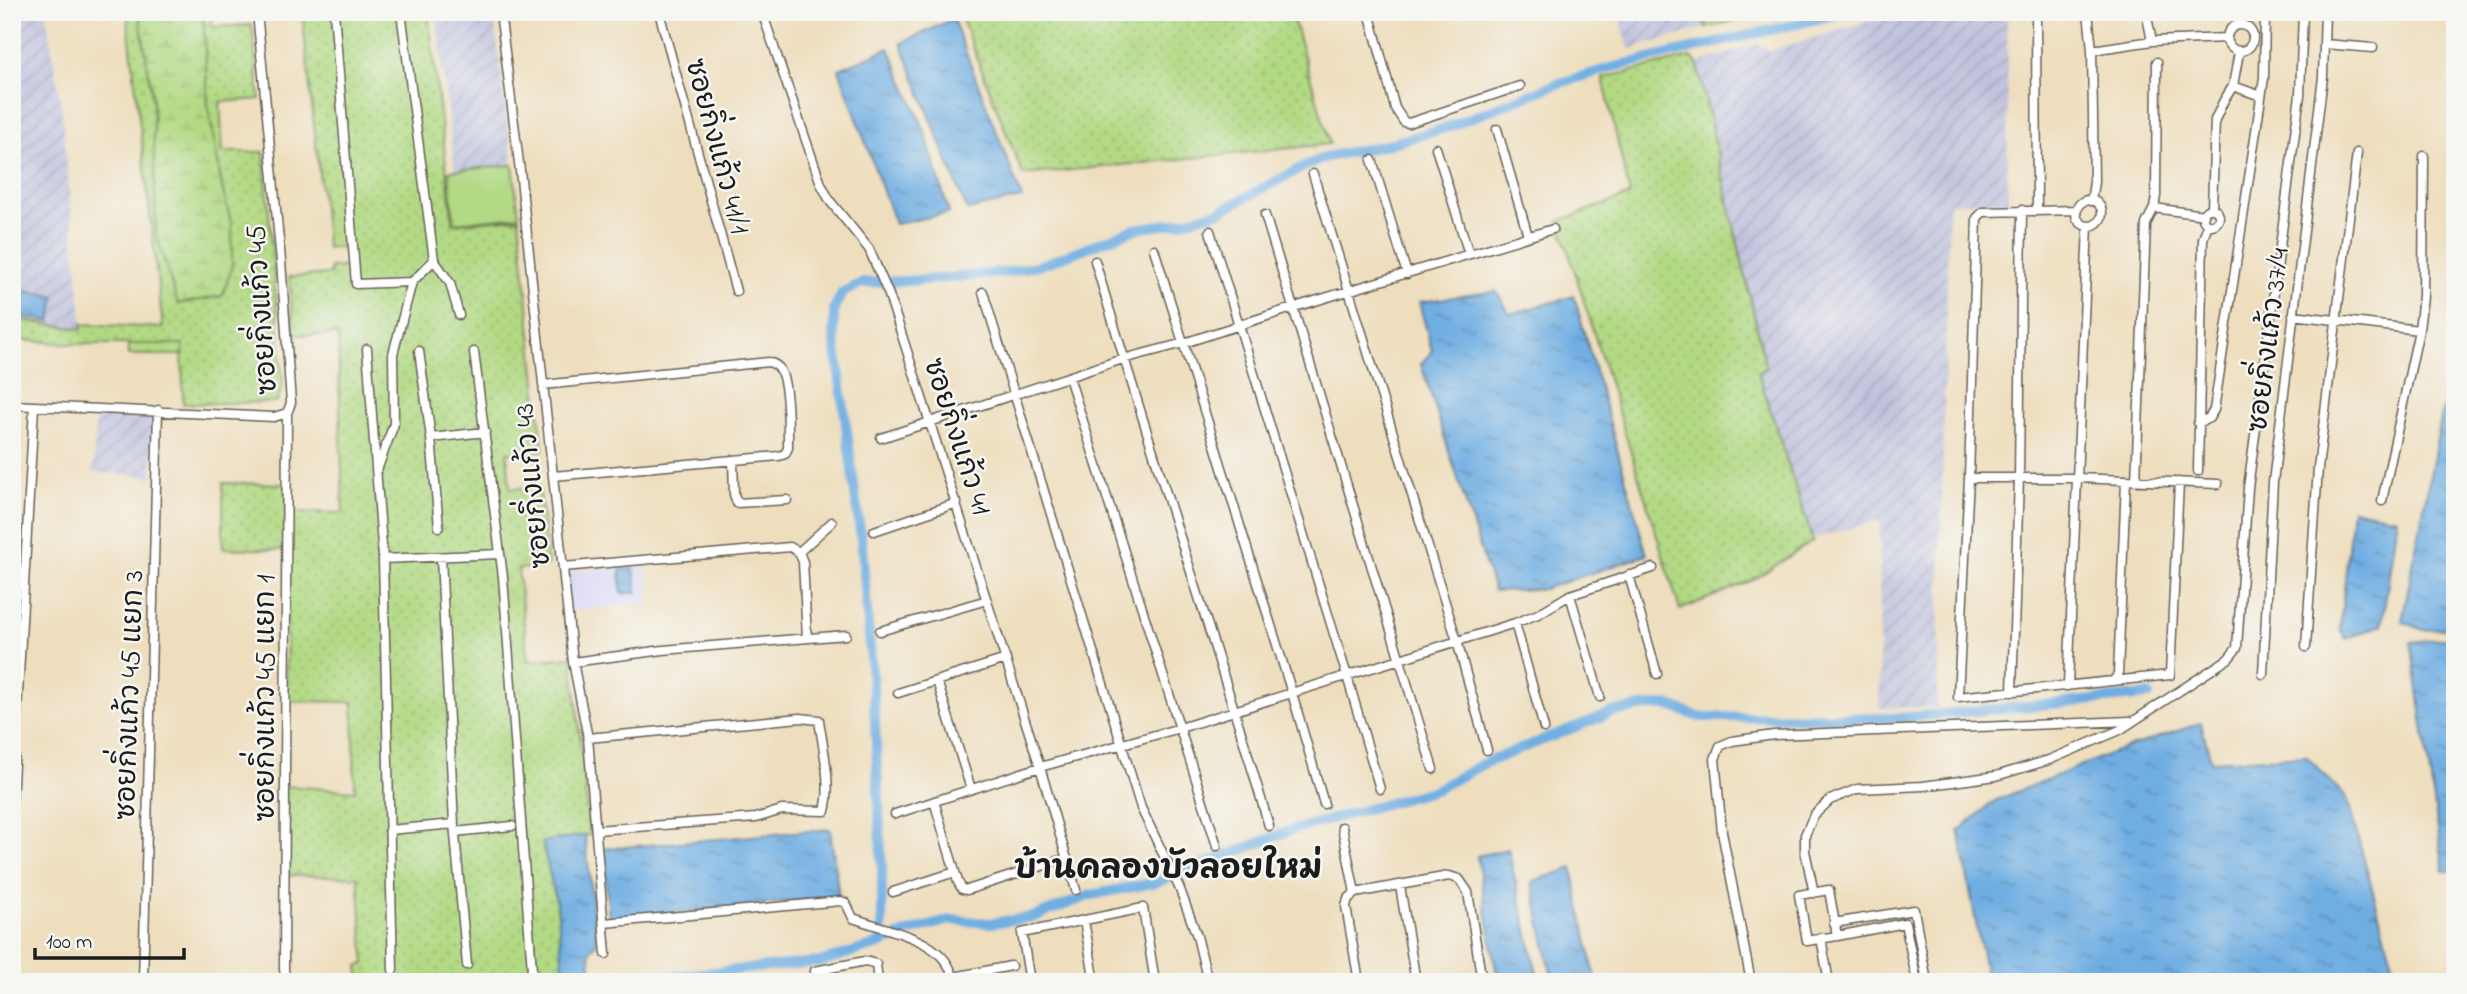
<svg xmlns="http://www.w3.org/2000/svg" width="2467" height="994" viewBox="0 0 2467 994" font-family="'Indie Flower','Playpen Sans Thai',sans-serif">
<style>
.built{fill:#d9d7f8}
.industrial{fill:url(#industrial-furrows)}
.grass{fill:url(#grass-dots);stroke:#677a50;stroke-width:2}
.wetland{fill:url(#wetland-marsh);stroke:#677a50;stroke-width:2}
.park{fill:url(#park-crowns);stroke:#677a50;stroke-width:2}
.garden{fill:#b2d984;stroke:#677a50;stroke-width:2}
.water{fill:url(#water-ripples);stroke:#46657f;stroke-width:2}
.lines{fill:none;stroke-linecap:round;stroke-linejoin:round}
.canal{stroke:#6faee2;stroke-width:10}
.minor-casing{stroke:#666055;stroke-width:11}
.minor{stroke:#fff;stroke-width:8}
.labels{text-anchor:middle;stroke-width:5;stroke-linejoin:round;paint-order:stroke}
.street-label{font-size:28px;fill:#1c1c1c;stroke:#f6f6f2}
.quarter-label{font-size:32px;font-weight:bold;fill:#1c1c1c;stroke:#f6f6f2}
</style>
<defs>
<pattern id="industrial-furrows" width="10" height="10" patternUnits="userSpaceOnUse" patternTransform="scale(1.75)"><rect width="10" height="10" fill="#c0c2dd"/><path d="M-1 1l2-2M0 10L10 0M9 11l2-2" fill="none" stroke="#a4a6bd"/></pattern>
<pattern id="grass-dots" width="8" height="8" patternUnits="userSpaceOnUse" patternTransform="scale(1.75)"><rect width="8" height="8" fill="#b2d984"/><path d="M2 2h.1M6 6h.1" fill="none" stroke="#98ba71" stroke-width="1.8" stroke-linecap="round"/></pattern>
<pattern id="wetland-marsh" width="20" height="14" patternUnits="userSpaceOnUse" patternTransform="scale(1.75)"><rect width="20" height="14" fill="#b2d984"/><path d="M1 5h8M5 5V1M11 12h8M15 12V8" fill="none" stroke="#98ba71"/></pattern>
<pattern id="park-crowns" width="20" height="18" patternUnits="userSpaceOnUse" patternTransform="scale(1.75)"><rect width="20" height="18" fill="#b2d984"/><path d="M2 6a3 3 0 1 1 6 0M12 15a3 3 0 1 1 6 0" fill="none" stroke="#98ba71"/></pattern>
<pattern id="water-ripples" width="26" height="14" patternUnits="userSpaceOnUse" patternTransform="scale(1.75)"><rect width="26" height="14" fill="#6faee2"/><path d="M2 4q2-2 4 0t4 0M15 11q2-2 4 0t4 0" fill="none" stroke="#5a8db6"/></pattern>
</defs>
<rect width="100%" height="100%" fill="#f6f6f2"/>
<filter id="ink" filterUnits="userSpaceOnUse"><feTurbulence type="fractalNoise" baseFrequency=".0143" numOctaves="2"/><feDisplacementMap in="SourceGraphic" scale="14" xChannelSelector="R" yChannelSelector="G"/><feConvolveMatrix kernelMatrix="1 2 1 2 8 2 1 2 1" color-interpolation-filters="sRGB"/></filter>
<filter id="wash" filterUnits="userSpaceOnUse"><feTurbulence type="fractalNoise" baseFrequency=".00686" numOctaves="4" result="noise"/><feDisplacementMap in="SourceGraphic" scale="28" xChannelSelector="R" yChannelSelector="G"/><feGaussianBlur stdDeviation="1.57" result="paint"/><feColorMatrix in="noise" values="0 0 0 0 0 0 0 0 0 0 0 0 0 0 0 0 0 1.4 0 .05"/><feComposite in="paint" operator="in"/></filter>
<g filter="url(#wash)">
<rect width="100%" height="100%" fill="#eedebe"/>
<path class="built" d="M 646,565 L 650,603 L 569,611 L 565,572 Z"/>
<path class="industrial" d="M 12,12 L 46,12 L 61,105 L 83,329 L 12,319 Z
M 436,12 L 493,12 L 513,165 L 455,171 Z
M 1618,12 L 1702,12 L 1706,28 L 1629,49 Z
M 1899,12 L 2007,12 L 2008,201 L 1949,203 L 1937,707 L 1879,708 L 1880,520 L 1812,539 L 1758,372 L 1766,367 L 1697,63 L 1758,44 L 1770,51 Z
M 96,415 L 155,417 L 152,477 L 93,472 Z"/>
<path class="grass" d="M 127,12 L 139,12 L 153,101 L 232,225 L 223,192 L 208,106 L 203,12 L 210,12 L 212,27 L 252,25 L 260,99 L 220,102 L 223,152 L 264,152 L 283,384 L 277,402 L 183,404 L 182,344 L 68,344 L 12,339 L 12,319 L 82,329 L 82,324 L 163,328 Z
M 302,12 L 428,12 L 453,224 L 519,218 L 543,450 L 507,453 L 510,489 L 539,486 L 548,566 L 518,569 L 528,661 L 572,657 L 590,835 L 543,843 L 557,905 L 564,978 L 529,982 L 360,982 L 358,966 L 365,964 L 358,877 L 286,875 L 286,786 L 355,791 L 353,702 L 286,701 L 287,550 L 223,548 L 223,483 L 287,484 L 287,512 L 343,513 L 338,335 L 294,335 L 289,277 L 330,274 L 330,268 L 350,266 L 348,247 L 327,248 Z
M 959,12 L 1291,12 L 1330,144 L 1023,175 Z
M 1702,12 L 1772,12 L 1706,28 Z
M 1691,57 L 1697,63 L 1766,368 L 1758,372 L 1813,541 L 1753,580 L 1680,610 L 1559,221 L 1630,195 L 1603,78 Z"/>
<path class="wetland" d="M 139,12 L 203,12 L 208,106 L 223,192 L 232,225 L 232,268 L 222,296 L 178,304 L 156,235 L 153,101 Z"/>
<path class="park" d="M 128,344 L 183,344 L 183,355 L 129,355 Z"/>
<path class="garden" d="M 513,165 L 519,216 L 454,223 L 449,171 Z"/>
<path class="water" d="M 953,19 L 1022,198 L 967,210 L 901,43 Z
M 889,48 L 924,129 L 949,213 L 895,224 L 839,69 Z
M 12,289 L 55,296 L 51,321 L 12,315 Z
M 1496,291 L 1510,314 L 1574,296 L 1647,555 L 1543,589 L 1494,591 L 1421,364 L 1432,351 L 1419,302 Z
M 2443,408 L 2455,411 L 2455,628 L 2423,630 L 2402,621 Z
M 2352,509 L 2397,518 L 2382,625 L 2346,639 L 2340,629 Z
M 634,569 L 637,592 L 622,594 L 620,570 Z
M 2455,637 L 2455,871 L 2444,871 L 2411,642 Z
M 2201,723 L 2211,761 L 2306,756 L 2347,798 L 2398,982 L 1987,982 L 1959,831 L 1994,801 L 2117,751 Z
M 830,829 L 839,897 L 609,919 L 603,849 Z
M 585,835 L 597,942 L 590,951 L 591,969 L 577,973 L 578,978 L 564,978 L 557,905 L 542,842 Z
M 1508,849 L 1539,982 L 1498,982 L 1477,856 Z
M 1572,868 L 1596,982 L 1553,982 L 1532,882 Z"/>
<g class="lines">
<path class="canal" d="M 882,943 L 882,872 L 874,701 L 862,546 L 834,333 L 834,309 L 842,293 L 862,283 L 926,280 L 1009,272 L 1044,264 L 1135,229 L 1181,222 L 1220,211 L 1307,165 L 1330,156 L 1382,146 L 1445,128 L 1557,84 L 1610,68 L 1847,12
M 610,982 L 820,962 L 882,943 L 908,932 L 950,920 L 991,923 L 1033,917 L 1091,895 L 1158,882 L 1289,831 L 1435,790 L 1485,763 L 1613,712 L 1640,707 L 1667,705 L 1699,717 L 1899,718 L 2149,695"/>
</g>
</g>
<g filter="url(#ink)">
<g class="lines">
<g class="minor-casing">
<path id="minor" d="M 334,12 L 356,284 L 412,282 L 434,260
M 401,12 L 434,260 L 450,283 L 459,315
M 500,12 L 521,179 L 573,662 L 588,738 L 606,954
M 659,12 L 736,291
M 762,12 L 821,184 L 830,201 L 869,249 L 889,295 L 1040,767 L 1076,890
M 1369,12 L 1395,108 L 1404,122 L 1409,123 L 1520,86
M 2036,12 L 2037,209
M 2088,12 L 2092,50
M 2146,12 L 2152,41
M2227 38a13 13 0 1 1 26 0a13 13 0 1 1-26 0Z
M 2240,25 L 2241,12
M 2324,44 L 2373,48
M 2233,86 L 2261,96
M 1497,129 L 1528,236
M 1436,148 L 1469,254
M 1372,160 L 1407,274
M 1313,174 L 1457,641 L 1487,750
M2076 213a13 13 0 1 1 26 0a13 13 0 1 1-26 0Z
M 2091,201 L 2094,182 L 2092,50 L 2152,41 L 2227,38
M 2154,208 L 2204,215
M2203 217a8 8 0 1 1 16 0a8 8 0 1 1-16 0Z
M 2212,209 L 2215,120 L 2223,102 L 2233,86 L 2239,52
M 2077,210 L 1983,212 L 1977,218 L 1969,478 L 1958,697 L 2170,675 L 2179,482
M 1265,215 L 1433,769
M 1210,231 L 1347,676 L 1380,789
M 1154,249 L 1292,693 L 1324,804
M 1095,261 C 1150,450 1214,637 1269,826
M 983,292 L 1141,808 L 1179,887 L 1197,936 L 1208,982
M 2293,315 L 2419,330
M 367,349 L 383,559 L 393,970
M 419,351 L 431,438 L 439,527
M 474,352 L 503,577 L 532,970
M 1069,377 L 1217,846
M 543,385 L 769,362 C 773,364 776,364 779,368 C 789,382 788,430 788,448 L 785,454 L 779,456 L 553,476
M 12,405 L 274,417 L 287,413 L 291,403 L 281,261 L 257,12
M 2198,423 L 2209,418 L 2214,410 L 2264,78 L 2265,12
M 431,438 L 485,432
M 881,438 L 1123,359 L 1184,343 L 1295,307 L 1553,229
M 733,460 L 734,494 L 737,503 L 787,500
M 377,470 L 394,424 L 393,354 L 412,282
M 2198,471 L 2203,239 L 2208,224
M 1969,478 L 2078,478 L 2218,484
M 2136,481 L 2146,224 L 2154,208 L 2156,196 L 2157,62
M 2382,501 L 2419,330 L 2423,296 L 2424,156
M 874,531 L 957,503
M 799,552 L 832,522
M 441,557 L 454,824 L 467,965
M 383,559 L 500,554
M 563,567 L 790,547 L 799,552 L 803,562 L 807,638
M 1629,575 L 1657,674
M 1570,595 L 1600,697
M 1515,623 L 1544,728
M 880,631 L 987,600
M 2306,647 L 2318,468 L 2357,153
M 573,662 L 663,650 L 846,635
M 2263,674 L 2273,482 L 2323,77 L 2325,12
M 2114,680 L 2118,675 L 2126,480
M 937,681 L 971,789
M 2068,686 L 2088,226
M 2012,692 L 2019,478 L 2022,210
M 898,693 L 1006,659
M 588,738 L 800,718 L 819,720 C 823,749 832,783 825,811 L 782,810 L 756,818 L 596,830
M 12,800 L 34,407
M 934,801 L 958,882 L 962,889 L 967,890 L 1067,858
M 895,814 L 1040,767 L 1180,728 L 1515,623 L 1538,614 L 1570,595 L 1653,568
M 1342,827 L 1355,893
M 389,830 L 454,824
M 455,832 L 512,826
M 1400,886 L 1416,982
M 1829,890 L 1837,936 L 1807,941 L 1799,895 Z
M 893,892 L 955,872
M 1814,893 L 1805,851 L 1805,835 L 1814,815 L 1830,800 L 1857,789 L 1923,786 L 1996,776 L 2049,760 L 2120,730 L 2228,659 L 2237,648 L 2248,488 L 2300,95 L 2303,12
M 1084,921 L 1095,982
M 604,923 L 841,901 L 846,903 L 853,918 C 887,931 948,938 954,982
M 1834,923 L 1914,910 L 1927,982
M 1837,936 L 1905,923 L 1917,982
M 1821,938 L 1829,982
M 954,977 L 1011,966
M 143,982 L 158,410
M 286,982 L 284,969 L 287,413
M 816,982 L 815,971 L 865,961 L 876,964 L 878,982
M 1030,982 L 1022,933 L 1143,908 L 1155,982
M 1359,982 L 1346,906 L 1348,899 L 1355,893 L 1449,876 L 1459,879 L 1468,892 L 1482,982
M 1751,982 L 1722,832 L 1715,759 L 1720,746 L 1732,741 L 1774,735 L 2130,721"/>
</g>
<use href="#minor" class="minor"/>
</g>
</g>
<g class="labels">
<g class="street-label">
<text transform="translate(719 146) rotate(75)" y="10">ซอยกิ่งแก้ว 41/1</text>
<text transform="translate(260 310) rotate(-94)" y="10">ซอยกิ่งแก้ว 45</text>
<text transform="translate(2267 340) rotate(-83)" y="10">ซอยกิ่งแก้ว 37/4</text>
<text transform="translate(959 436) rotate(72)" y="10">ซอยกิ่งแก้ว 41</text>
<text transform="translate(531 486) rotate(-96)" y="10">ซอยกิ่งแก้ว 43</text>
<text transform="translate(128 695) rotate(-88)" y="10">ซอยกิ่งแก้ว 45 แยก 3</text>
<text transform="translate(264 698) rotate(-90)" y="10">ซอยกิ่งแก้ว 45 แยก 1</text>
</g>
<g class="quarter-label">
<text x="1168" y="878">บ้านคลองบัวลอยใหม่</text>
</g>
</g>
<rect width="2467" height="994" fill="none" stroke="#f6f6f2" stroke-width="42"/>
<path d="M35 948v10h149v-10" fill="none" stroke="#1c1c1c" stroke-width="3.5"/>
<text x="46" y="948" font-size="21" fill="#1c1c1c" stroke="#f6f6f2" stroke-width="5" paint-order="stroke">100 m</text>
</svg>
